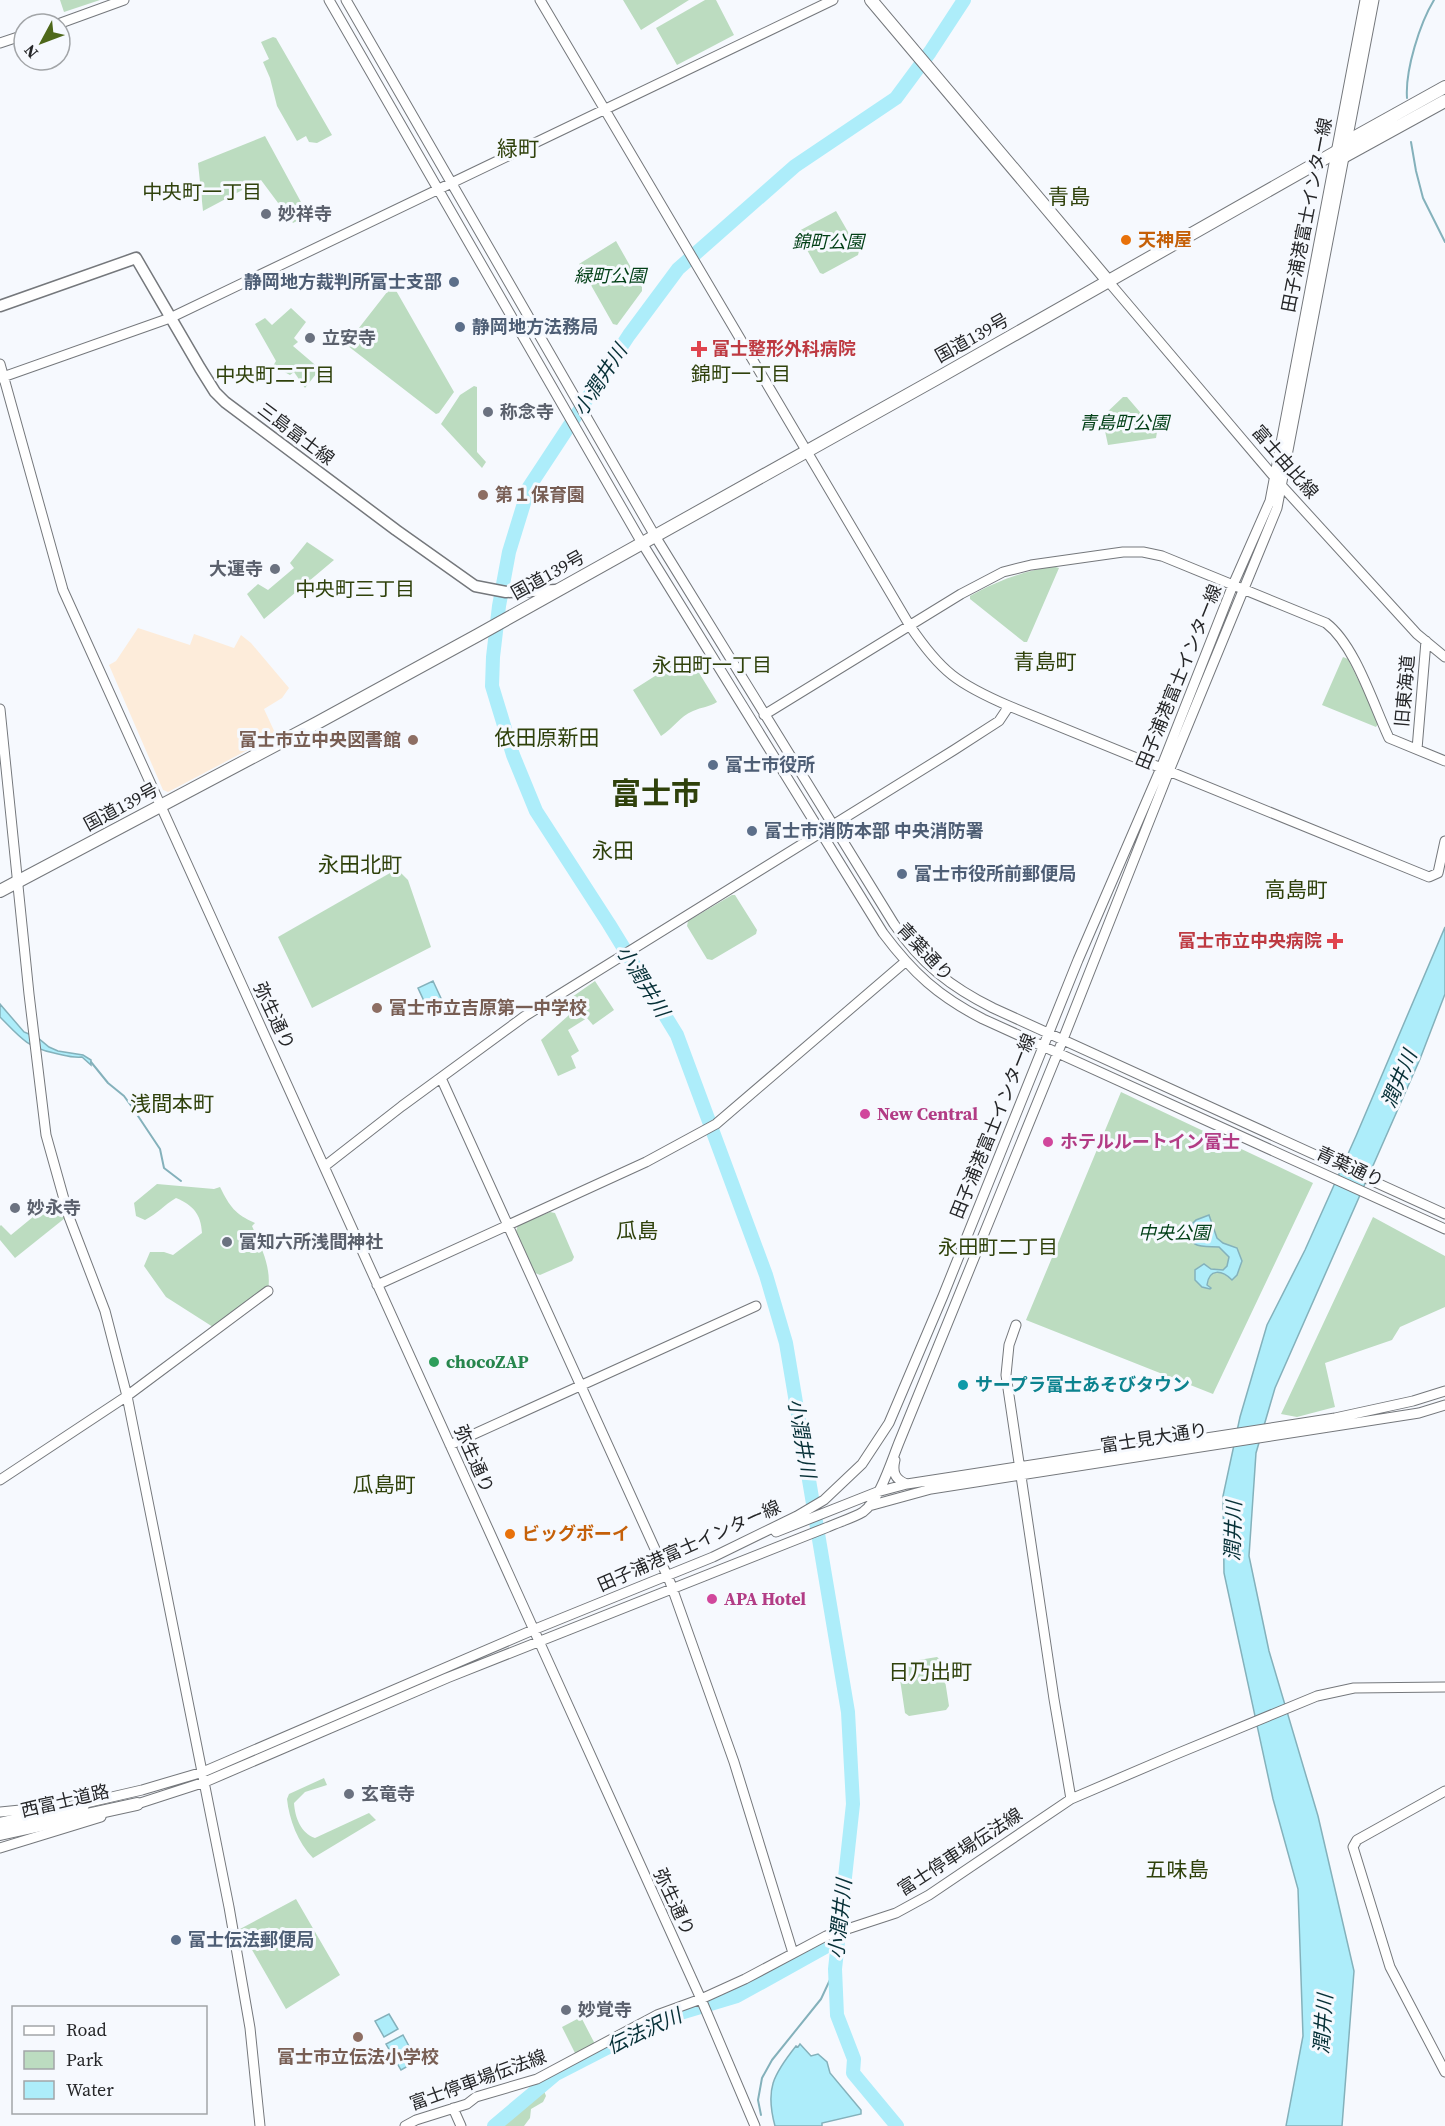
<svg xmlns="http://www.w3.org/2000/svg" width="1445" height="2126" viewBox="0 0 1445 2126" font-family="'Source Serif 4','Noto Sans JP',serif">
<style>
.commercial{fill:#fdecda}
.green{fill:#bcdcc0}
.water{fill:#adedfa;stroke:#84b1bb;stroke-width:1.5}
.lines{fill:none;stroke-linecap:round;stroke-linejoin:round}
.stream{stroke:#84b1bb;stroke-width:2}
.river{stroke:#adedfa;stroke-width:14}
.secondary-casing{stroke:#75787c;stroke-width:11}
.primary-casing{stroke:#75787c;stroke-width:13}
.highway-casing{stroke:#75787c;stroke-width:14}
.secondary{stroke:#fff;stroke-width:9}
.primary{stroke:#fff;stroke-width:10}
.highway{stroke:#fff;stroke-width:12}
.worship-dot{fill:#6b7280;stroke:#f6f9fe;stroke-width:2}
.food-dot{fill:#e8710a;stroke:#f6f9fe;stroke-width:2}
.service-dot{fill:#5c6f8a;stroke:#f6f9fe;stroke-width:2}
.health-dot{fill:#e0444e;stroke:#f6f9fe;stroke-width:2}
.education-dot{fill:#8d6e63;stroke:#f6f9fe;stroke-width:2}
.hotel-dot{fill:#d1479c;stroke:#f6f9fe;stroke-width:2}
.leisure-dot{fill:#2e9e5b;stroke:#f6f9fe;stroke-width:2}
.culture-dot{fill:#0f9aa8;stroke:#f6f9fe;stroke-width:2}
.labels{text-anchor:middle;stroke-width:6;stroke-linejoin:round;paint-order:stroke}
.worship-label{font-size:18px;font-weight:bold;fill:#5b616d;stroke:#f6f9fe;text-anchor:start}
.street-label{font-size:18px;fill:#252628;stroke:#f6f9fe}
.food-label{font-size:18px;font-weight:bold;fill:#c56008;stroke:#f6f9fe;text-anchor:start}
.park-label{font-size:18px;font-style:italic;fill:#013f16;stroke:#f6f9fe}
.service-label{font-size:18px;font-weight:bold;fill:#4e5e75;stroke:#f6f9fe;text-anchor:start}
.health-label{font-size:18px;font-weight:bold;fill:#be3a42;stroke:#f6f9fe;text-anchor:start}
.education-label{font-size:18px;font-weight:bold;fill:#785e54;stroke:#f6f9fe;text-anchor:start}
.hotel-label{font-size:18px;font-weight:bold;fill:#b23c85;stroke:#f6f9fe;text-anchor:start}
.leisure-label{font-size:18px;font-weight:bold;fill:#27864d;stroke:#f6f9fe;text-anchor:start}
.culture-label{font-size:18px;font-weight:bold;fill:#0d838f;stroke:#f6f9fe;text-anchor:start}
.neighbourhood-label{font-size:20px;fill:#2f410b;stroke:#f6f9fe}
.water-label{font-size:20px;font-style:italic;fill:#063037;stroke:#f6f9fe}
.quarter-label{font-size:21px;fill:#2f410b;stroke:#f6f9fe}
.town-label{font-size:30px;font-weight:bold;fill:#2f410b;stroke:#f6f9fe}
</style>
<rect width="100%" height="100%" fill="#f6f9fe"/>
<path class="commercial" d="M 138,628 L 190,645 L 194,634 L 234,648 L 241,635 L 251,643 L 289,688 L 282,698 L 264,709 L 276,735 L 168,792 L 163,790 L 109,665 L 116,661 Z"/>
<path class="green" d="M 60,0 L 100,0 L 64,12 Z
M 623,0 L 689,0 L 641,30 Z
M 705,0 L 716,0 L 734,35 L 677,65 L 656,28 Z
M 273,37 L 276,38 L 332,135 L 317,143 L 309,142 L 306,136 L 297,141 L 277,106 L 270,78 L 263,62 L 269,59 L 261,42 Z
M 265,136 L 308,215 L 293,223 L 261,180 L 203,211 L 198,163 Z
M 836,211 L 859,251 L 858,255 L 823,274 L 820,273 L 797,232 Z
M 616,241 L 642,287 L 642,291 L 617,325 L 613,324 L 579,264 Z
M 391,287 L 394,287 L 454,392 L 439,413 L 436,414 L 348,346 L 348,342 Z
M 291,308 L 306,322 L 294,338 L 298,342 L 293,346 L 320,369 L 305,388 L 294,372 L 290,375 L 273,366 L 276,361 L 255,324 L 265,318 L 272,325 Z
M 474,386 L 477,387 L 477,452 L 486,462 L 482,468 L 441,424 L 460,395 Z
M 1123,397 L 1127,397 L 1157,432 L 1156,438 L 1108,445 L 1102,417 Z
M 307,542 L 334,560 L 264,619 L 247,594 L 258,584 L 268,590 L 294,568 L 290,563 Z
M 1052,566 L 1059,568 L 1027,642 L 1024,642 L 970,599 L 970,596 C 999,580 1019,573 1052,566 Z
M 688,655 L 717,702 C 709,707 702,707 693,711 C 680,716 673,729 661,736 L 633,690 Z
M 1343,657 L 1348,659 L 1379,722 L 1376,727 L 1322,705 Z
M 397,869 L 408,880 L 431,947 L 312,1008 L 278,937 Z
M 732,895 L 735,895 L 757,930 L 756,934 L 712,960 L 707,959 L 687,926 L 688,921 Z
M 595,981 L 614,1010 L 593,1025 L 587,1018 L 568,1030 L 579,1051 L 571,1056 L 576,1068 L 558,1076 L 541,1040 L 569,1015 L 562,1004 Z
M 1121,1092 L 1313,1183 L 1213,1394 L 1026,1320 Z
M 157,1184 L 214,1189 L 220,1187 C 230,1207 235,1214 255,1223 L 252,1226 C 261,1247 272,1268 268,1291 L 213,1327 L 166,1297 L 144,1266 L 150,1252 L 164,1252 L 173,1255 L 202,1233 C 201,1214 193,1205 176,1198 C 164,1205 157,1214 145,1220 L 136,1216 L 134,1203 Z
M 56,1198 L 65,1218 L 15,1258 L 0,1240 L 0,1226 L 1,1225 L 11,1235 Z
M 550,1212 L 555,1213 L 574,1257 L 572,1261 L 540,1275 L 535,1273 L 516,1231 L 518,1225 Z
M 1373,1217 L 1445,1256 L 1445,1307 L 1400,1327 L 1392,1340 L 1325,1363 L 1335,1407 L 1297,1417 L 1281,1414 Z
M 937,1657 L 942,1661 L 949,1706 L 946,1710 L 909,1716 L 905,1713 L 898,1666 L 900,1663 Z
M 324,1778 L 327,1785 L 305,1792 L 294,1803 C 295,1818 301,1833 315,1838 L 369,1813 L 376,1820 L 313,1858 C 298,1843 289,1819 287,1799 L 289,1794 Z
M 296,1899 L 340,1975 L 286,2009 L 240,1929 Z
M 581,2017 L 596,2046 L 576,2055 L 562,2027 Z
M 542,2086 L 546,2096 L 543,2102 L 531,2109 L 530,2118 L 524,2126 L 502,2126 L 501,2117 L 523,2094 Z"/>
<path class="water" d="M 1445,927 L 1445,994 L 1420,1059 L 1275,1388 L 1256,1453 L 1249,1556 L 1269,1651 L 1318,1816 L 1354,1971 L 1342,2126 L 1286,2126 L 1303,2036 L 1298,1889 L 1273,1799 L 1224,1573 L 1223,1496 L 1240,1417 L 1267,1325 L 1305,1250 L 1356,1136 Z
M 433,981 L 445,1007 L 430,1014 L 418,988 Z
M 0,1004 L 24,1032 L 38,1038 L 49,1047 L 58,1051 L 83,1055 L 91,1060 L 91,1065 L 82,1057 C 71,1058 64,1055 54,1053 C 26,1047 19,1036 0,1017 Z
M 1209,1215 L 1217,1238 L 1223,1243 L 1237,1248 L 1242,1261 L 1237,1275 L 1232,1280 C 1222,1270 1209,1268 1207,1285 L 1211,1288 L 1210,1289 L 1202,1287 L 1195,1280 L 1195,1270 L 1204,1264 L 1211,1269 L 1223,1270 L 1227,1266 L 1229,1257 L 1219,1247 C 1204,1246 1187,1250 1189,1227 L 1196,1220 Z
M 389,2014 L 398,2029 L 384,2037 L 375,2021 Z
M 403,2035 L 417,2061 L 401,2070 L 386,2044 Z
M 800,2044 L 811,2056 L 818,2054 L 827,2062 L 830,2073 L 861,2110 L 861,2114 L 822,2123 L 822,2126 L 775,2126 C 765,2089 773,2075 796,2046 L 798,2047 Z"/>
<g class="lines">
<path class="stream" d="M 1407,98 C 1405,70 1420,23 1434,0
M 1411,142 L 1416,171 L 1423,198 L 1445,242
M 91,1062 L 108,1083 L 124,1096 L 132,1107 L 160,1149 L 164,1168 L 181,1181
M 761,2115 L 758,2100 L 762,2078 L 772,2060 L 821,1999 L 835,1969"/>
<path class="river" d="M 494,2126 L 556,2074 L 667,2017 L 737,1996 L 838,1940
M 897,2126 L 853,2073 L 854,2059 L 837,2015 L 835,1969 L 853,1804 L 848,1712 L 786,1343 L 766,1275 L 677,1035 L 609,924 L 536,811 L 513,755 L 492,686 L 493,657 L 499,606 L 509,552 L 529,487 L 629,335 L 678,269 L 795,166 L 896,98 L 930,52 L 964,0"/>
<g class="secondary-casing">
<path id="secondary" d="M 329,0 L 642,543 L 883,933 C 913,973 938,996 983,1019 L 1445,1229
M 346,0 L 655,536 L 894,924 C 921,964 951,987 993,1008 L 1445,1214
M 540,0 L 910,626 C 941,672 958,684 1009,706 L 1429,877 L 1438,873 L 1445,841
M 58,24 L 124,0
M 0,43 L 24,35
M 1108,281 L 1281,485 L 1417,634 L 1445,657
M 0,364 L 63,590 L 701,1999 L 755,2126
M 0,378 L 170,318 L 833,0
M 0,709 L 29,994 L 46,1135 L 69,1217 L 105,1311 L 127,1396 L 229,1907 L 250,2028 L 260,2126
M 764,715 L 961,594 L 1003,572 L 1031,565 L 1123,552 L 1143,552 L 1162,556 L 1326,623 C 1355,645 1373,704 1389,738 L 1445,761
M 1417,749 L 1426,641
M 441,1078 L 670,1582 L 734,1762 L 793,1953
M 325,1166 L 402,1106 L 525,1016 L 954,750 L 999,721 L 1009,706
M 377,1285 L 646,1162 L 716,1124 L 905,962
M 1016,1325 L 1009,1345 L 1006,1375 L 1054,1699 L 1071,1799
M 450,1445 L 756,1306
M 895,1460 C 892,1472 895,1480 907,1484
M 0,1480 L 127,1396 L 268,1291
M 869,1506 L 931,1489 L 1419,1413 L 1445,1405
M 776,1532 L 877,1492 L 907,1484 L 1335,1418 L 1413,1401 L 1445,1391
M 1445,1791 L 1357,1840 L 1353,1847 L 1390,1967 L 1445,2072
M 77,1805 L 142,1790 L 203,1772 L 533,1630 L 713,1557 L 797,1516 L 824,1500 L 862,1464 L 889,1423 L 943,1296 L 1078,960 L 1161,768 L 1233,585 L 1270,501 L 1365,0
M 131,1806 L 205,1782 L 447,1678 L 828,1527 C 839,1522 853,1518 863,1512 C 880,1500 892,1459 900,1440 L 1058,1052 L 1169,771 L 1277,508 L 1374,0
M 0,1812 L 60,1806
M 0,1848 L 101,1817
M 453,2108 L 461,2126
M 405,2126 L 416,2120 L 467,2104 L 476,2097 L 537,2079 L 657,2015 L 701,1999 L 745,1979 L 826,1936 L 896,1913 L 929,1895 L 1071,1799 L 1174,1755 L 1317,1696 L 1354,1688 L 1445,1687"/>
</g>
<g class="primary-casing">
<path id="primary" d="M 0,306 L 136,258 L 200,368 L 215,392 L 225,402 L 396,530 L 475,586 L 506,592 L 557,590"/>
</g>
<g class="highway-casing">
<path id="highway" d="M 871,0 L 1108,281
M 1336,152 L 1343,157 L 1445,101
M 0,891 L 317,723 L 478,635 L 936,379 L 1336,152 L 1346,142 L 1445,87
M 0,1824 L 83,1805
M 0,1834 L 137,1804"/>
</g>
<use href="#secondary" class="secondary"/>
<use href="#primary" class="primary"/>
<use href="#highway" class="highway"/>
</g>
<g class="worship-dot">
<circle cx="266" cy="214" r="6"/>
<circle cx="310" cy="338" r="6"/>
<circle cx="488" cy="412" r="6"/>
<circle cx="275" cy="569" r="6"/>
<circle cx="15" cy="1208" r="6"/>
<circle cx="227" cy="1242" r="6"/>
<circle cx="349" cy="1794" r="6"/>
<circle cx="566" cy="2010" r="6"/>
</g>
<g class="food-dot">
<circle cx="1126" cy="240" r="6"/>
<circle cx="510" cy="1534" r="6"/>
</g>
<g class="service-dot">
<circle cx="454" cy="282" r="6"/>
<circle cx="460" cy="327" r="6"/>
<circle cx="713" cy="765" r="6"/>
<circle cx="752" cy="831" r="6"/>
<circle cx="902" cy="874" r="6"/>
<circle cx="176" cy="1940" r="6"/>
</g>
<g class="health-dot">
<path d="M696 340h6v6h6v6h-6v6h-6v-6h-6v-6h6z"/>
<path d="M1332 932h6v6h6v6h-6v6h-6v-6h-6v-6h6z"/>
</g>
<g class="education-dot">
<circle cx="483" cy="495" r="6"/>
<circle cx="413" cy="740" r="6"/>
<circle cx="377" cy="1008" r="6"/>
<circle cx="358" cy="2037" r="6"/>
</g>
<g class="hotel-dot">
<circle cx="865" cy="1114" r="6"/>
<circle cx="1048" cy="1142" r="6"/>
<circle cx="712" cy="1599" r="6"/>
</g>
<circle class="leisure-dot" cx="434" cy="1362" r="6"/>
<circle class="culture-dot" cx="963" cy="1385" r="6"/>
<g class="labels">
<g class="worship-label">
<text x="278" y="220">妙祥寺</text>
<text x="322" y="344">立安寺</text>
<text x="500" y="418">称念寺</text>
<text x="263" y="575" text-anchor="end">大運寺</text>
<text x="27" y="1214">妙永寺</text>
<text x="239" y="1248">富知六所浅間神社</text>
<text x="361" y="1800">玄竜寺</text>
<text x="578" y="2016">妙覚寺</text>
</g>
<g class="street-label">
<text transform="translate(1307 215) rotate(-79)" y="6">田子浦港富士インター線</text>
<text transform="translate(972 338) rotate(-29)" y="6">国道139号</text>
<text transform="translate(296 434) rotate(37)" y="6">三島富士線</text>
<text transform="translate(1285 462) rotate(49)" y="6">富士由比線</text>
<text transform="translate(548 575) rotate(-29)" y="6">国道139号</text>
<text transform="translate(1179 677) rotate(-68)" y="6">田子浦港富士インター線</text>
<text transform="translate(1405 691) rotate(-85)" y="6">旧東海道</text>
<text transform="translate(121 807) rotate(-28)" y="6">国道139号</text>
<text transform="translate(925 952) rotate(47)" y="6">青葉通り</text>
<text transform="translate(274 1016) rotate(65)" y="6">弥生通り</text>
<text transform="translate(993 1126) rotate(-68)" y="6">田子浦港富士インター線</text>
<text transform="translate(1350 1167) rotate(25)" y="6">青葉通り</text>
<text transform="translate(1154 1438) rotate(-9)" y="6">富士見大通り</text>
<text transform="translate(474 1459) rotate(66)" y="6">弥生通り</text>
<text transform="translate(689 1546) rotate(-24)" y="6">田子浦港富士インター線</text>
<text transform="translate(65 1801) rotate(-13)" y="6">西富士道路</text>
<text transform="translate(960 1852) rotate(-33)" y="6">富士停車場伝法線</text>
<text transform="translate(674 1902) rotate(65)" y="6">弥生通り</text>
<text transform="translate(478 2080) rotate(-20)" y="6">富士停車場伝法線</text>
</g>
<g class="food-label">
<text x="1138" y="246">天神屋</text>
<text x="522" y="1540">ビッグボーイ</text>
</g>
<g class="park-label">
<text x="828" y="248">錦町公園</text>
<text x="610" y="282">緑町公園</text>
<text x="1124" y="429">青島町公園</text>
<text x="1174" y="1239">中央公園</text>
</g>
<g class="service-label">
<text x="442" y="288" text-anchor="end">静岡地方裁判所富士支部</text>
<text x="472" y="333">静岡地方法務局</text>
<text x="725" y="771">富士市役所</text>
<text x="764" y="837">富士市消防本部 中央消防署</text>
<text x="914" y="880">富士市役所前郵便局</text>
<text x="188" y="1946">富士伝法郵便局</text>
</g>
<g class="health-label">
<text x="712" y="355">富士整形外科病院</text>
<text x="1322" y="947" text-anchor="end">富士市立中央病院</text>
</g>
<g class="education-label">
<text x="495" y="501">第１保育園</text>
<text x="401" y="746" text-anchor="end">富士市立中央図書館</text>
<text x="389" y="1014">富士市立吉原第一中学校</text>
<text x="358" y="2063" text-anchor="middle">富士市立伝法小学校</text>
</g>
<g class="hotel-label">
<text x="877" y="1120">New Central</text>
<text x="1060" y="1148">ホテルルートイン富士</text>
<text x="724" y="1605">APA Hotel</text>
</g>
<g class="leisure-label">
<text x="446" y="1368">chocoZAP</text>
</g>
<g class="culture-label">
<text x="975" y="1391">サープラ富士あそびタウン</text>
</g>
<g class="neighbourhood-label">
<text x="202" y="199">中央町一丁目</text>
<text x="741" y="381">錦町一丁目</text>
<text x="275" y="382">中央町二丁目</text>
<text x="355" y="596">中央町三丁目</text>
<text x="712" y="672">永田町一丁目</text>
<text x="998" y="1254">永田町二丁目</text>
</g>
<g class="water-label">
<text transform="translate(600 380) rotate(-57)" y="7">小潤井川</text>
<text transform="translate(643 981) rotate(58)" y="7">小潤井川</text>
<text transform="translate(1399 1079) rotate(-67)" y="7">潤井川</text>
<text transform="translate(802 1438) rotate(80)" y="7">小潤井川</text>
<text transform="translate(1233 1531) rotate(-88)" y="7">潤井川</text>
<text transform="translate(840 1919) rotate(-84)" y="7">小潤井川</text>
<text transform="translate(1323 2024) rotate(-86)" y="7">潤井川</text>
<text transform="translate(644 2031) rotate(-25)" y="7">伝法沢川</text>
</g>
<g class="quarter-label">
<text x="518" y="156">緑町</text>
<text x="1069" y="204">青島</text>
<text x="1045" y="669">青島町</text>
<text x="547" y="745">依田原新田</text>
<text x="613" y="858">永田</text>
<text x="360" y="872">永田北町</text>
<text x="1296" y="897">高島町</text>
<text x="172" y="1111">浅間本町</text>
<text x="637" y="1238">瓜島</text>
<text x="384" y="1492">瓜島町</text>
<text x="930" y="1679">日乃出町</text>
<text x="1177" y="1877">五味島</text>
</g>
<g class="town-label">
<text x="656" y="804">富士市</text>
</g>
</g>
<rect x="12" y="2006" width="195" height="108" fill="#f6f9fe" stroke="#a2a5a8" stroke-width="1.5"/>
<rect x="24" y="2026" width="30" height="9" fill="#ffffff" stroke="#a2a5a8" stroke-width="1.5"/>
<text x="66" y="2036" font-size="18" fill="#252628">Road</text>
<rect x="24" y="2051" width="30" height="18" fill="#bcdcc0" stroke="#a2a5a8" stroke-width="1.5"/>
<text x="66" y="2066" font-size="18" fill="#252628">Park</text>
<rect x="24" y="2081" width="30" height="18" fill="#adedfa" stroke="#a2a5a8" stroke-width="1.5"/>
<text x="66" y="2096" font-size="18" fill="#252628">Water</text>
<g transform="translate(42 42) rotate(229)"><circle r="28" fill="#f6f9fe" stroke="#a2a5a8" stroke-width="1.5"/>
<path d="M0-4.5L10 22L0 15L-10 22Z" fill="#4e681a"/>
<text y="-9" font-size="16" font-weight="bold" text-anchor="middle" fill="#252628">N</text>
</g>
</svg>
